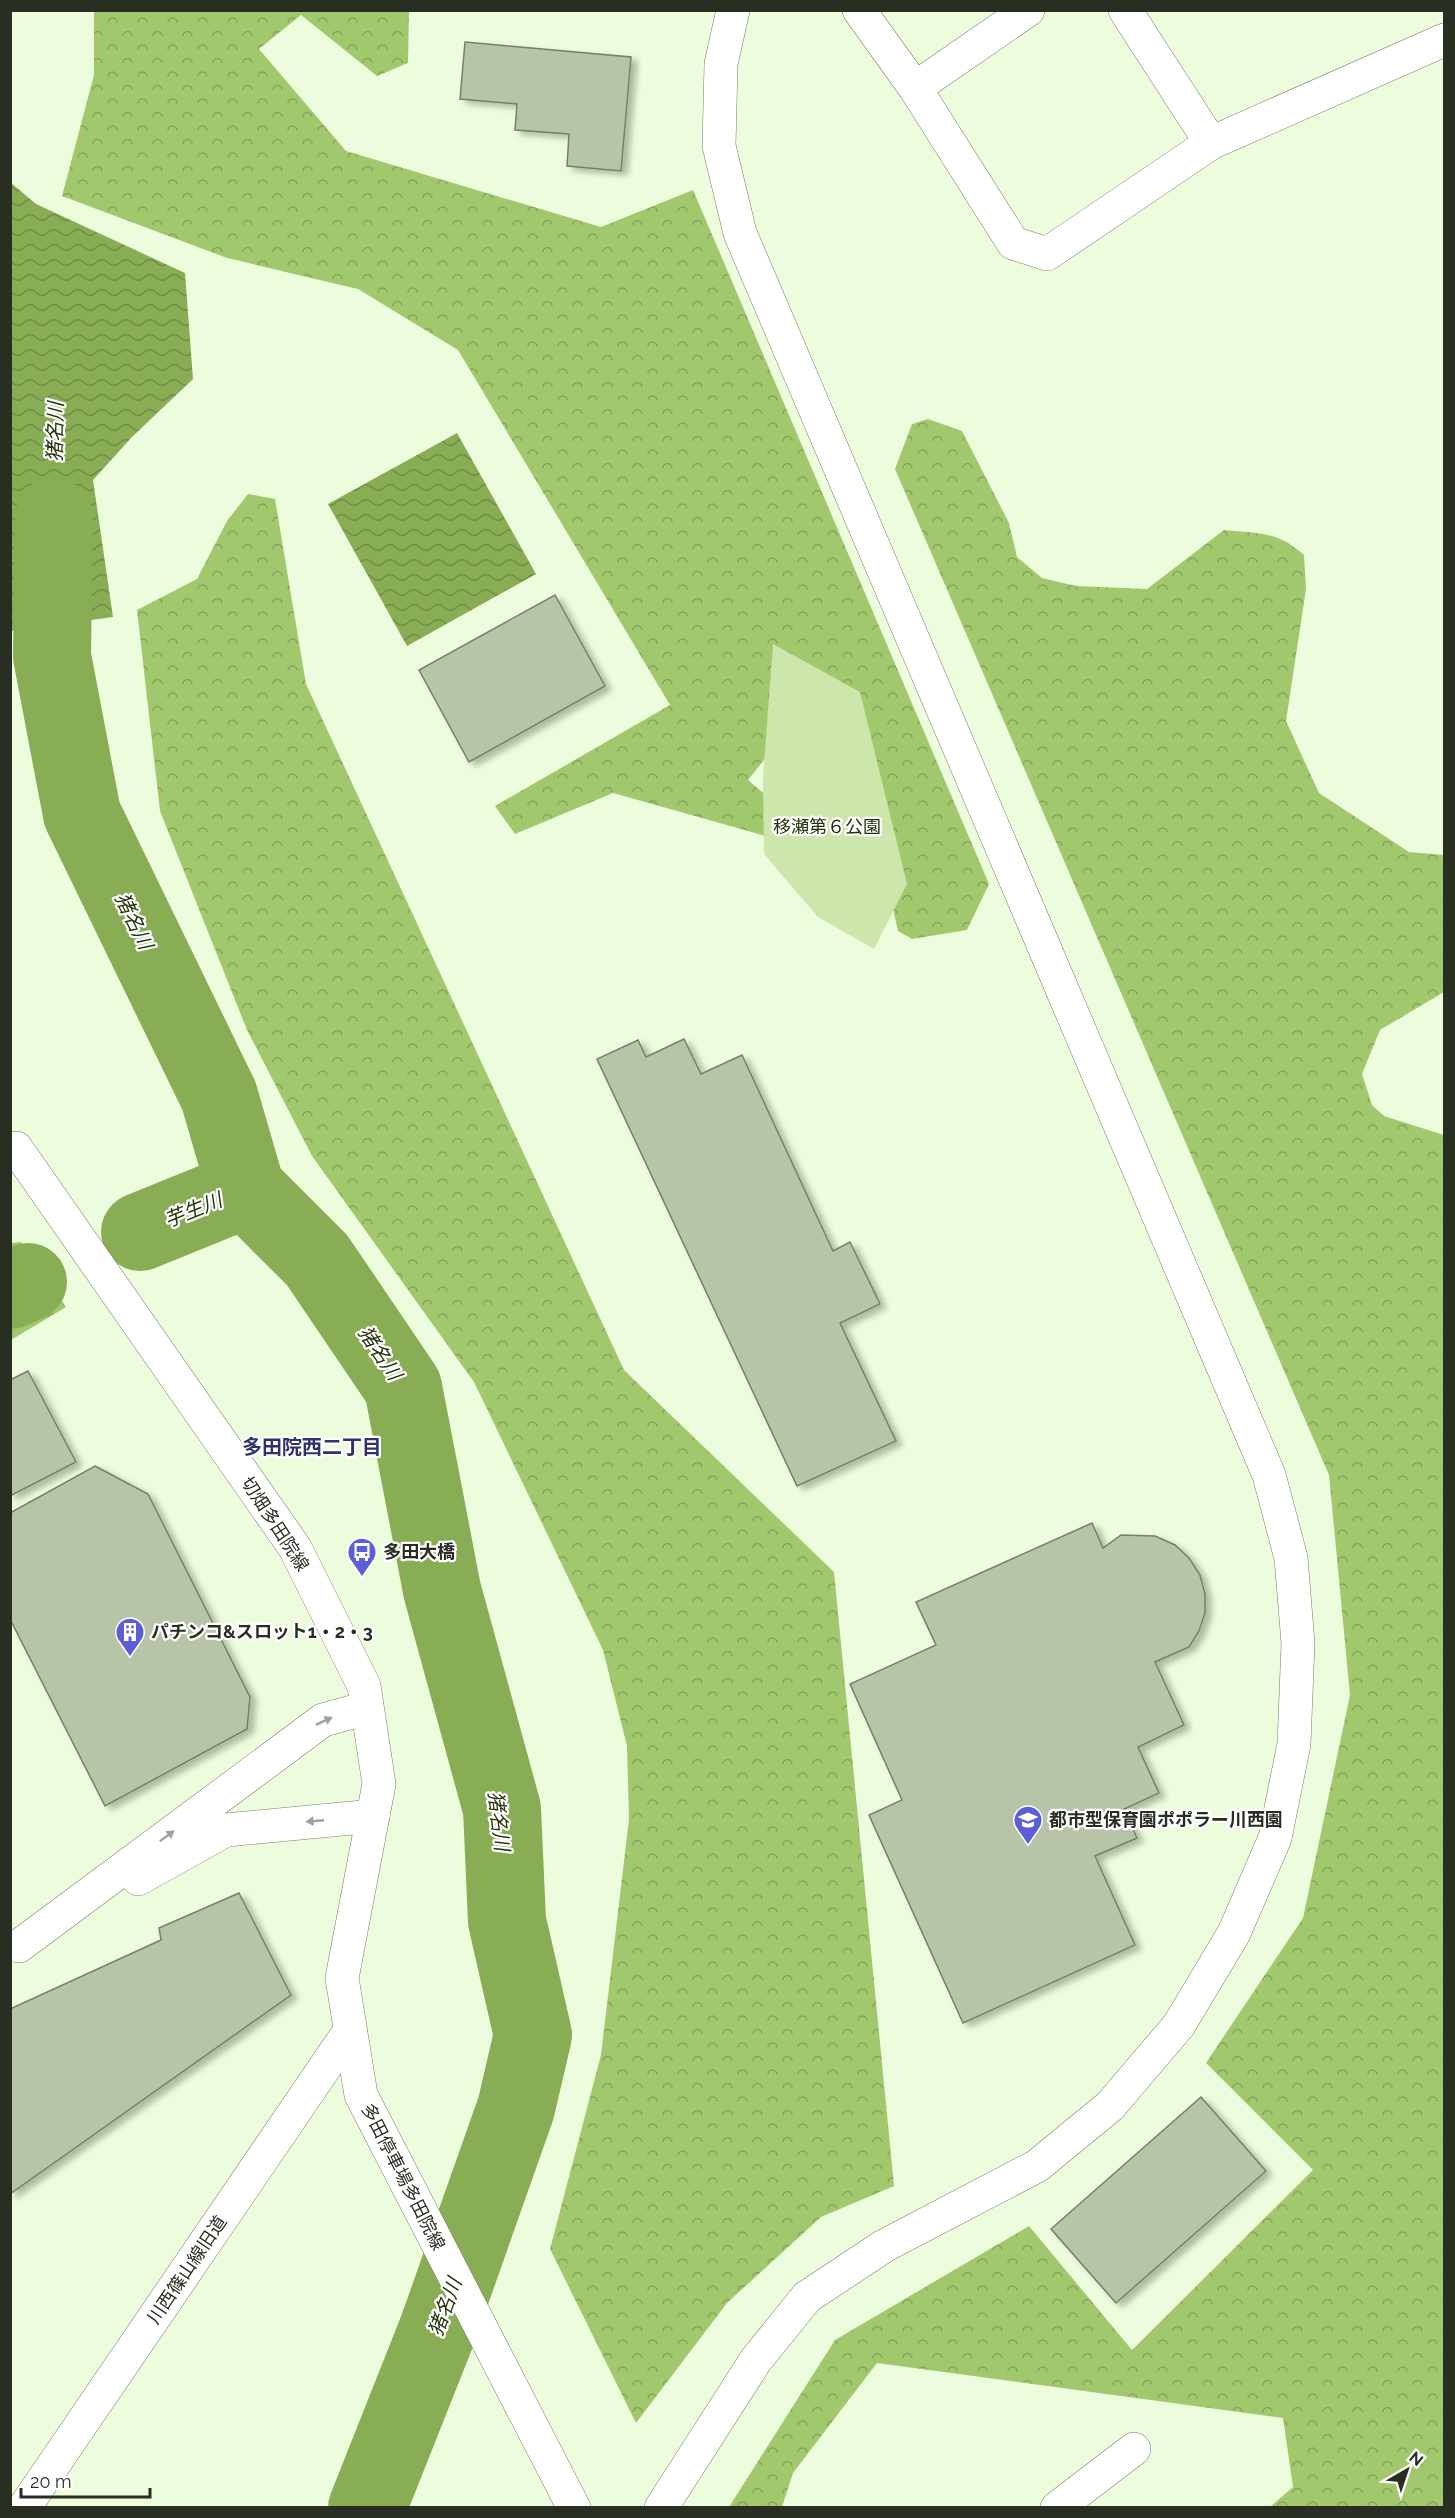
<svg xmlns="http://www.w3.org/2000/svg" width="1455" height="2518" viewBox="0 0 1455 2518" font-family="Raleway,'Noto Sans JP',sans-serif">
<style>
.forest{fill:url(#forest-crowns)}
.park{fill:#cce6ac}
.water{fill:url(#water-waves)}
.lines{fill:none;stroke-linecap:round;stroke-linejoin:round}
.river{stroke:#89ad54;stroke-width:78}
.building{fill:#b7c4a8;stroke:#748066;stroke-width:1.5;filter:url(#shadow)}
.minor-casing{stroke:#748066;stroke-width:34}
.major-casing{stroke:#748066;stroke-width:34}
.minor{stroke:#fff;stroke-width:33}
.major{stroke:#fff;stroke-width:33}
.oneway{fill:#9fa19c}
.labels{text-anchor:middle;stroke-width:4.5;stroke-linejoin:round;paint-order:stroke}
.park-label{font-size:18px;fill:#22310b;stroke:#fff}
.street-label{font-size:18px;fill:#292e23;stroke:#fff}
.poi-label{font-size:18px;font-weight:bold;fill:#292e23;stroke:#fff;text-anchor:start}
.water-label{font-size:20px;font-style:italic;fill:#26350f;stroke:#fff}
.neighbourhood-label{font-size:20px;font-weight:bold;fill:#2f326d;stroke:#fff}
</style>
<defs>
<pattern id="forest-crowns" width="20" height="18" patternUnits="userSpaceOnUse" patternTransform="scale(1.5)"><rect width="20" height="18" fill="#a2c86e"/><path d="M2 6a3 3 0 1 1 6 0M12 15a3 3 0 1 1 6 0" fill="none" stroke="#84a35a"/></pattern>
<pattern id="water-waves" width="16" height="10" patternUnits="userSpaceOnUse" patternTransform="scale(1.5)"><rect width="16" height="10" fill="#89ad54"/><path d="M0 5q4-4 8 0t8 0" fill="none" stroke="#708d45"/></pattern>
<filter id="shadow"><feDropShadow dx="6" dy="4" stdDeviation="3" flood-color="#0004"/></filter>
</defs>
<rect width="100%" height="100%" fill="#eefcde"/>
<path class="forest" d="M 94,10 L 409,11 L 408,63 L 377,76 L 301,15 L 259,49 L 346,151 L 601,227 L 693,190 L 989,884 L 967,930 L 912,939 L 898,931 L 845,694 L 802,712 L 748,780 L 796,821 L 787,842 L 613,793 L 515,834 L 495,806 L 670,705 L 458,350 L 358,289 L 227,258 L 62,196 L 94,75 Z
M 928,419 L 962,431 L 1009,523 L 1017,557 L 1042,578 L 1076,586 L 1147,589 L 1224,530 C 1258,534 1277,530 1304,555 L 1306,589 L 1286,721 L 1319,793 L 1409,852 L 1444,855 L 1444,992 L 1380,1030 L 1362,1074 L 1372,1105 L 1384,1116 L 1444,1135 L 1444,2507 L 1270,2507 L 1293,2487 L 1283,2418 L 877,2363 L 793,2473 L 782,2507 L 729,2507 L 835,2340 L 1029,2226 L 1132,2350 L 1313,2170 L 1206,2063 L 1303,1918 L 1350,1695 L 1329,1475 L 895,469 L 912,424 Z
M 248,494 L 275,499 L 306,684 L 624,1370 L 834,1572 L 894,2186 L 821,2217 L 727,2303 L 636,2423 L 550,2249 L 601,2055 L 629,1819 L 627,1746 L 603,1650 L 474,1382 L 312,1156 L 247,1030 L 160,811 L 137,610 L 197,579 L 227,521 Z
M 21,1242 L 66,1307 L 11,1340 L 11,1243 Z"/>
<path class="park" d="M 773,644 L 860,692 L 907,884 L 874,949 L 818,917 L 764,854 L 763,778 Z"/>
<path class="water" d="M 10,182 L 36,204 L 185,273 L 193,379 L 132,437 L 93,480 L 113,617 L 11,631 Z
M 457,433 L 536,574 L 407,646 L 328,504 Z"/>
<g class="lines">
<path class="river" d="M 54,517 L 52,656 L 82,814 L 219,1096 L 246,1189 L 317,1260 L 403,1387 L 442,1590 L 502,1809 L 507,1921 L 533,2035 L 516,2108 L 438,2329 L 367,2508
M 140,1232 L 246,1189
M 10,1290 L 28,1282"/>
</g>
<path class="building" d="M 465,42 L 631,57 L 621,171 L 567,166 L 569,134 L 515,130 L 517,104 L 460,99 Z
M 555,595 L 605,686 L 469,762 L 419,670 Z
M 684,1039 L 701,1074 L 742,1055 L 833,1251 L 850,1242 L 880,1304 L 840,1323 L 896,1441 L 797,1486 L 597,1059 L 638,1040 L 646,1057 Z
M 28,1371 L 76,1462 L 10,1496 L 10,1380 Z
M 95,1466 L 148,1494 L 250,1697 L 247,1729 L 105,1806 L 10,1619 L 10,1513 Z
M 1092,1523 L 1103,1548 L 1121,1535 L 1155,1536 L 1175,1545 L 1189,1558 L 1200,1575 L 1205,1594 L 1205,1613 L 1199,1631 L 1189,1647 L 1155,1662 L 1184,1725 L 1138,1747 L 1159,1793 L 1124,1809 L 1137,1838 L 1095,1856 L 1135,1945 L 963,2023 L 869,1815 L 902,1800 L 850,1684 L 936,1645 L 916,1602 Z
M 239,1893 L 291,1995 L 10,2194 L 10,2009 L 161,1940 L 159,1928 Z
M 1201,2097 L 1266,2171 L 1116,2303 L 1051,2229 Z"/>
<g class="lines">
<g class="minor-casing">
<path id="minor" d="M 859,10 L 915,88 L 1013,243 L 1047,254 L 1211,143 L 1444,40
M 1125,10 L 1211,143
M 915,88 L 1028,10
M 138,1879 L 226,1830 L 373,1816
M 19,1946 L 323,1720 L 367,1708
M 24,2508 L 349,2032
M 661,2508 L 756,2360 L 807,2297 L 884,2246 L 1037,2166 L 1110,2106 L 1179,2025 L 1234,1933 L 1275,1838 L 1294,1744 L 1298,1643 L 1291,1558 L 1269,1475 L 740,233 L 719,146 L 721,64 L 733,10
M 1057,2508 L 1134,2449"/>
</g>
<g class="major-casing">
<path id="major" d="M 10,1150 L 16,1148 L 295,1548 L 364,1686 L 379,1784 L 342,1978 L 361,2095 L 574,2508"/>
</g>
<use href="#minor" class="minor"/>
<use href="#major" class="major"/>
</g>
<defs><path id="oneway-solid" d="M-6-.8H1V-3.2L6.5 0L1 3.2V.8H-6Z" transform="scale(1.5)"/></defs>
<g class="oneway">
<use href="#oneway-solid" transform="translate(324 1721) rotate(-25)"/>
<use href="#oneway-solid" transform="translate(315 1821) rotate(175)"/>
<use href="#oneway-solid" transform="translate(167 1836) rotate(-37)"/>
</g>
<defs>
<g id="bus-pin" transform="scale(1.5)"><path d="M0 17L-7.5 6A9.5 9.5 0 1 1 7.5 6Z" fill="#5c5ed6" stroke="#fff"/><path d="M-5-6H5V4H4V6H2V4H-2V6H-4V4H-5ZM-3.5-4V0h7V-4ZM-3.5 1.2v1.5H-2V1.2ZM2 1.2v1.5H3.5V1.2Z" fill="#fff"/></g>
<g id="building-pin" transform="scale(1.5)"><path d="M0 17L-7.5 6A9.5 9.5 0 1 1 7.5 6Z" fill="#5c5ed6" stroke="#fff"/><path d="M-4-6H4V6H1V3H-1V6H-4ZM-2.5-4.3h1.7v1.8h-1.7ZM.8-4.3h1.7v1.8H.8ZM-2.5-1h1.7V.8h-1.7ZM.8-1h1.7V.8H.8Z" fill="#fff"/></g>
<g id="school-pin" transform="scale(1.5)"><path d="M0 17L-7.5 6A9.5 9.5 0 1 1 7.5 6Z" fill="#5c5ed6" stroke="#fff"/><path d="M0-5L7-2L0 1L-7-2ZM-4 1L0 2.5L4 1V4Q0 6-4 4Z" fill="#fff"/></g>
</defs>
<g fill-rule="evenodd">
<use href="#bus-pin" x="362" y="1552"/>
<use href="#building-pin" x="130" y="1632"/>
<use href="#school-pin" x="1028" y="1820"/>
</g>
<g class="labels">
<g class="park-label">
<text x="827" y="833">移瀬第６公園</text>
</g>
<g class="street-label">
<text transform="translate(275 1524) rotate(57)" y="6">切畑多田院線</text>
<text transform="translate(403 2177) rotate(63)" y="6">多田停車場多田院線</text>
<text transform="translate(187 2270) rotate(-56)" y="6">川西篠山線旧道</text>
</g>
<g class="poi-label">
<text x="383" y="1558">多田大橋</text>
<text x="151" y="1638">パチンコ&amp;スロット1・2・3</text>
<text x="1049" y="1826">都市型保育園ポポラー川西園</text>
</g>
<g class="water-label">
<text transform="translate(55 432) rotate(-89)" y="7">猪名川</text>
<text transform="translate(134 921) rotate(64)" y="7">猪名川</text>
<text transform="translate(193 1210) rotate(-22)" y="7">芋生川</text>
<text transform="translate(380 1353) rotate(56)" y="7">猪名川</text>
<text transform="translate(499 1821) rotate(83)" y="7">猪名川</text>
<text transform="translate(445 2307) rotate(-70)" y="7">猪名川</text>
</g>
<g class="neighbourhood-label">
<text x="312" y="1454">多田院西二丁目</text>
</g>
</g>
<rect width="1455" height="2518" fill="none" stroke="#292e23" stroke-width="24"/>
<g transform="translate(1407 2470) rotate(39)" stroke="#ffffff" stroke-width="4.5" paint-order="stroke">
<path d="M0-4.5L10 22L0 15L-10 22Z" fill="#292e23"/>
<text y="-9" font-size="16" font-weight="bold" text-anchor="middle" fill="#292e23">N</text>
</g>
<path d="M21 2488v9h129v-9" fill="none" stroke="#292e23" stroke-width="3"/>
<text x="30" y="2488" font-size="18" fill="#292e23" stroke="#ffffff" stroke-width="4.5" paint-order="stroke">20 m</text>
</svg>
